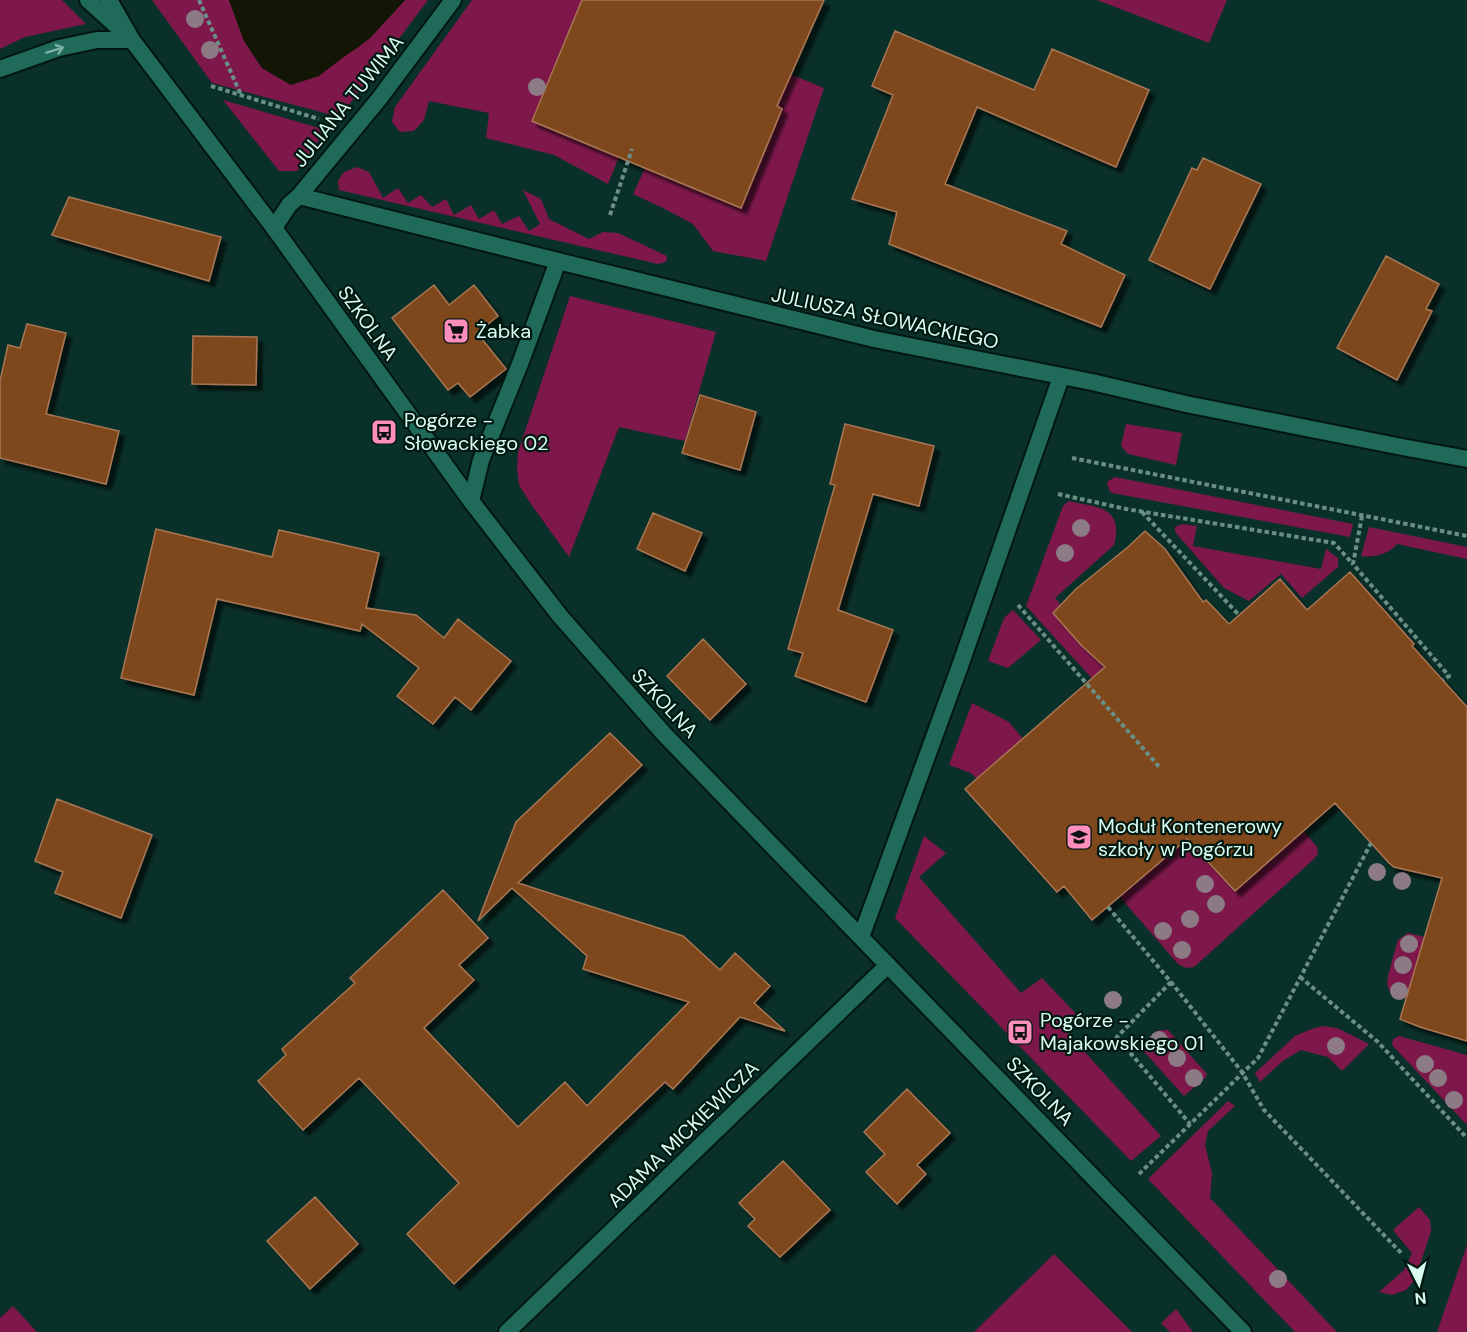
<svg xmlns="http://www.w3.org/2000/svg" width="1467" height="1332" viewBox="0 0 1467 1332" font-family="'DM Sans',sans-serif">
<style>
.green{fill:#7e184b}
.water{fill:#141605}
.building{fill:#7f471a;stroke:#a77655;stroke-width:1.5;filter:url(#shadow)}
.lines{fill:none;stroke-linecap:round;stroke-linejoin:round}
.service-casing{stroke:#021712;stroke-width:20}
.minor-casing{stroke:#021712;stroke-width:20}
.tertiary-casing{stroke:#021712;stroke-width:20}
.path{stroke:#6a8f86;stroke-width:4;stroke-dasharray:4.5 3;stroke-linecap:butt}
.service{stroke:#206a5a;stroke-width:16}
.minor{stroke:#206a5a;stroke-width:16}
.tertiary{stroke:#206a5a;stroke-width:16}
.tree{fill:#8c7b84}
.oneway{stroke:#7cb3a6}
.labels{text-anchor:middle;stroke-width:4.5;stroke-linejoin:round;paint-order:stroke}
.street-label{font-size:20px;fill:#d9fcf1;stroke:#001811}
.poi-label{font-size:20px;fill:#d9fcf1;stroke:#001811;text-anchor:start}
</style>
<defs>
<filter id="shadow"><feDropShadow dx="5.5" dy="5.5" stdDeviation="1.5" flood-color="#0009"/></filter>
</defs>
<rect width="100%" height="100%" fill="#0a3129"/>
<path class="green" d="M 0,0 L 62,0 L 86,24 L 25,37 L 0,49 Z
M 152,0 L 229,0 L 244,41 L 262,68 L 291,85 L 357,48 L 370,38 L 405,0 L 428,0 L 340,117 L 212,83 Z
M 472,0 L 608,0 L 824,88 L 766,261 L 713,251 L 693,224 L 663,208 L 633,194 L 645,168 L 741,208 L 782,109 L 677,65 L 619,157 L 608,184 L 554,155 L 486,138 L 489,113 L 429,101 L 424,120 L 414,131 L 400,132 L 392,122 L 395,107 Z
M 1097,0 L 1227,0 L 1209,43 Z
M 223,100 L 326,130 L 297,171 L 279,171 Z
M 357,167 L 369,172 L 383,198 L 398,188 L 408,203 L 421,195 L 432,207 L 446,199 L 454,215 L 471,205 L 479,219 L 494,210 L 502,224 L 519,216 L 529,231 L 540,224 L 523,190 L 541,199 L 549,219 L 589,239 L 603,232 L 618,233 L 667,256 L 666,262 L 658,264 L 339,190 L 338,181 L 344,172 Z
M 570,296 L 716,332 L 685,441 L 619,427 L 569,557 L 531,504 L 519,485 L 517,468 L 518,452 Z
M 1126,424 L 1182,433 L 1176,465 L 1128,454 L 1121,446 Z
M 1115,477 L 1353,524 L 1350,537 L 1112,493 L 1109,490 L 1107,482 Z
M 1069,501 C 1098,508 1124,506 1114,545 L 1055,598 L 1062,606 L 1058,616 L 1176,749 L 1168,762 L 1026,606 L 1063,506 Z
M 1182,524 L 1197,526 L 1193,546 L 1321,569 L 1326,549 L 1338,558 L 1338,567 L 1302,598 L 1281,574 L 1249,601 L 1224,588 L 1175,532 L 1175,527 Z
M 1369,527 L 1467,547 L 1467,559 L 1397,544 C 1389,554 1374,558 1361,556 Z
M 1013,610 L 1041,640 L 1008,668 L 988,661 L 1004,618 Z
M 972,703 L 1009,722 L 1023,739 L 977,779 L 971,773 L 949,765 Z
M 1297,823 L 1317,847 L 1318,854 L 1313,860 L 1194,967 L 1186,968 L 1178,964 L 1120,897 L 1187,838 L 1228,883 Z
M 924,836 L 946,853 L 919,877 L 1021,993 L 1042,978 L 1078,1016 L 1064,1029 L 1161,1136 L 1131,1161 L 895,918 Z
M 1408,933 L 1425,937 L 1406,999 C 1384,993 1385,985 1391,965 C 1393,957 1395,949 1398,940 Z
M 1323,1026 L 1337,1028 L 1369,1044 L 1342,1071 L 1328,1057 L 1301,1050 L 1284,1060 L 1260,1082 L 1255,1073 L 1295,1036 L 1311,1029 Z
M 1162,1030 L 1168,1030 L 1207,1074 L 1205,1078 L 1184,1096 L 1139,1046 L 1157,1031 Z
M 1399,1036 L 1467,1055 L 1467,1125 L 1392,1045 L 1393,1039 Z
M 1228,1101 L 1235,1106 L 1208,1131 L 1205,1145 L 1212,1173 L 1210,1198 L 1337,1332 L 1295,1332 L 1148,1179 Z
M 1419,1207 L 1430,1220 L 1431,1231 L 1415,1280 L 1406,1290 L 1392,1295 L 1379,1292 L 1404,1270 L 1412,1253 L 1393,1230 Z
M 1467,1245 L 1467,1328 L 1466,1332 L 1437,1332 Z
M 1054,1254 L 1132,1332 L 974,1332 L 976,1330 Z
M 13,1306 L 37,1332 L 0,1332 L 0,1318 Z
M 1176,1309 L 1193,1332 L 1170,1332 L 1161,1323 Z"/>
<path class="water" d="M 229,0 L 405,0 L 370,38 L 357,48 L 345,56 L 319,76 L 291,85 L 262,68 L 244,41 Z"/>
<path class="building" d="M 582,0 L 824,0 L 777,106 L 782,109 L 741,208 L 532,121 Z
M 895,31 L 1034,90 L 1052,49 L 1149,90 L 1116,167 L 977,107 L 945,184 L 1067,231 L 1061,244 L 1125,275 L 1101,327 L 889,244 L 897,212 L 852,199 L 893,95 L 872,86 Z
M 1203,158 L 1261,184 L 1210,289 L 1149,260 L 1192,168 L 1197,170 Z
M 69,197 L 221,237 L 209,281 L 52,235 Z
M 1386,256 L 1439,284 L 1426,309 L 1432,311 L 1397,380 L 1337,348 Z
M 434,285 L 449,305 L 474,285 L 498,316 L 477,333 L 506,369 L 470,397 L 458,383 L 448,390 L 392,318 Z
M 27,324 L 66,333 L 46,414 L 119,431 L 106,484 L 0,458 L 0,381 L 8,345 L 20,348 Z
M 193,336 L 257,337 L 256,385 L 192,384 Z
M 700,395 L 756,412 L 740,470 L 682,453 Z
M 845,424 L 934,446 L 919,506 L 873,494 L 838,610 L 893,630 L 866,702 L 795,676 L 803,653 L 788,649 L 835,485 L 830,484 Z
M 653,513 L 702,533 L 685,571 L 637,549 Z
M 156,529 L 272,557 L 279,530 L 379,553 L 366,608 L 416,615 L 444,638 L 458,619 L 511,661 L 471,710 L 455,697 L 433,724 L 397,696 L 419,668 L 362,624 L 360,631 L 217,599 L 194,695 L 121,678 Z
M 1145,531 L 1165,549 L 1203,602 L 1206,600 L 1229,624 L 1280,579 L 1307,610 L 1350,572 L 1414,644 L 1412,646 L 1467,707 L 1467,1041 L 1420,1027 L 1400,1019 L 1442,878 L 1394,867 L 1389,863 L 1335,803 L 1235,891 L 1187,839 L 1092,920 L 1064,886 L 1057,892 L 965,789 L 1105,667 L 1081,645 L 1053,613 L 1076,589 L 1128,547 Z
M 703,639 L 746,684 L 710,720 L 667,676 Z
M 610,733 L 642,765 L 518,883 L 683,936 L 720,970 L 735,953 L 770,986 L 754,1003 L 785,1031 L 740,1017 L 673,1089 L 665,1082 L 454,1284 L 407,1234 L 459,1183 L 359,1078 L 303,1130 L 258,1081 L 286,1055 L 282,1049 L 355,983 L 350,978 L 443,890 L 488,938 L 459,965 L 474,980 L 424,1028 L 518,1127 L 565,1082 L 587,1106 L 689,1002 L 583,969 L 587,956 L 512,888 L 478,921 L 516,822 Z
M 57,799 L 152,835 L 121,918 L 55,893 L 63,872 L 35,861 Z
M 907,1089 L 950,1133 L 917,1165 L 926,1174 L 897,1204 L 866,1172 L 885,1154 L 864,1132 Z
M 783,1161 L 830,1210 L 780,1257 L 748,1226 L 755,1219 L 739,1203 Z
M 315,1197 L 358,1244 L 310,1289 L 267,1241 Z"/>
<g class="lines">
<g class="service-casing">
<path id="service" d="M 471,501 L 481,460 L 520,364 L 558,261
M 861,937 L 960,666 L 1061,377"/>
</g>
<g class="minor-casing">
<path id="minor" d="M 299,196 L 558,261 L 874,339 L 1092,382 L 1186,404 L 1402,447 L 1467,459
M 274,228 L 289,205 L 299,196 L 379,99 L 453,0
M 507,1332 L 888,965"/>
</g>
<g class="tertiary-casing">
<path id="tertiary" d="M 88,0 L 120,29
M 109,0 L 132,40 L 274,228 L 471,501 L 560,616 L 664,734 L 1243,1332
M 0,69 L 59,48 L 97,40 L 132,40"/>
</g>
<path class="path" d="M 199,0 L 241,95
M 211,86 L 319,119
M 610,215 L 632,149
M 1072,458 L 1467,536
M 1058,494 L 1126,509 L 1334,543 L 1353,564
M 1142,512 L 1239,615
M 1362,516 L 1353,564 L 1449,676 L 1443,680
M 1018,605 L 1161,769
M 1108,907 L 1171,982 L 1242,1072 L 1264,1110 L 1403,1255
M 1300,977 L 1378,1042 L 1467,1138
M 1171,982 L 1117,1037 L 1190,1124
M 1139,1174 L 1258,1058 L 1371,843"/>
<use href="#service" class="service"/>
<use href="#minor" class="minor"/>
<use href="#tertiary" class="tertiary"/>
</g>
<g class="tree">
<circle cx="195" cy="19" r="9"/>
<circle cx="210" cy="50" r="9"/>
<circle cx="537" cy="87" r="9"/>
<circle cx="1081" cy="528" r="9"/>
<circle cx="1065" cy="553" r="9"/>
<circle cx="1377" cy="872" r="9"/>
<circle cx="1402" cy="881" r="9"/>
<circle cx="1205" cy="884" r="9"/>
<circle cx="1216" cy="904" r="9"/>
<circle cx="1190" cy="919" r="9"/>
<circle cx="1163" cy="931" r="9"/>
<circle cx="1409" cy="944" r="9"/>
<circle cx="1182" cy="950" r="9"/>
<circle cx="1403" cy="965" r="9"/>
<circle cx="1399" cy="991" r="9"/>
<circle cx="1113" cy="1000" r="9"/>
<circle cx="1159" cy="1040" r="9"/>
<circle cx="1336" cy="1046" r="9"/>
<circle cx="1177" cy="1058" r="9"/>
<circle cx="1425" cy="1064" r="9"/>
<circle cx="1194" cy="1078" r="9"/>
<circle cx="1438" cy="1078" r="9"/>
<circle cx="1454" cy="1100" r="9"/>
<circle cx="1278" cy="1279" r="9"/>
</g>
<defs><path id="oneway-shaft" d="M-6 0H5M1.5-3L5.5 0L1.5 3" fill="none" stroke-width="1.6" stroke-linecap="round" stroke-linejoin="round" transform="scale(1.5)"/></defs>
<use class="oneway" href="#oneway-shaft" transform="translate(55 50) rotate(-17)"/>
<defs>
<g id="supermarket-square" transform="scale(1.35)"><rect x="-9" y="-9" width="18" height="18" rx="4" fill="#fe8ebb" stroke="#001811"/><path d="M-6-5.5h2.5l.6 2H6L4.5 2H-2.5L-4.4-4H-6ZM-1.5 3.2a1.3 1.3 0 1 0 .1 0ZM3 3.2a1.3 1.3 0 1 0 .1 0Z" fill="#111"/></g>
<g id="bus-square" transform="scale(1.35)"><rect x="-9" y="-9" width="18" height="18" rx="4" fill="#fe8ebb" stroke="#001811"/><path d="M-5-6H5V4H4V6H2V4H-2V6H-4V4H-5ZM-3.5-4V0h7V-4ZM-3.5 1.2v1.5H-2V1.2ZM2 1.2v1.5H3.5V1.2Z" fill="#111"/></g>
<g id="school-square" transform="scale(1.35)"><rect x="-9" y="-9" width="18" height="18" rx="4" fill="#fe8ebb" stroke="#001811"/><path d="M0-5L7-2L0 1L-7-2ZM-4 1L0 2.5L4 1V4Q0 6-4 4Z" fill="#111"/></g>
</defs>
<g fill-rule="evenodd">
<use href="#supermarket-square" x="456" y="331"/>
<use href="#bus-square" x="384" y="432"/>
<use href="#school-square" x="1079" y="837"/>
<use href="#bus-square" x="1020" y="1032"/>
</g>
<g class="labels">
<g class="street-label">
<text transform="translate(348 101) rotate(-51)" y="7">JULIANA TUWIMA</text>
<text transform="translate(885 318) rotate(12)" y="7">JULIUSZA SŁOWACKIEGO</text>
<text transform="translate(368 323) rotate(54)" y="7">SZKOLNA</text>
<text transform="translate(665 703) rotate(47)" y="7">SZKOLNA</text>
<text transform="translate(1040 1091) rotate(46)" y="7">SZKOLNA</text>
<text transform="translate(683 1134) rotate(-44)" y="7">ADAMA MICKIEWICZA</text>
</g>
<g class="poi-label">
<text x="476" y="338">Żabka</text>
<text x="404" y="427">Pogórze -<tspan x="404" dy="23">Słowackiego 02</tspan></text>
<text x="1098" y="833">Moduł Kontenerowy<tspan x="1098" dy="23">szkoły w Pogórzu</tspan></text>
<text x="1040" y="1027">Pogórze -<tspan x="1040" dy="23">Majakowskiego 01</tspan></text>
</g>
</g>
<g transform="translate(1419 1284) rotate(174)" stroke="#001811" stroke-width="4.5" paint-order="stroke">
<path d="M0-4.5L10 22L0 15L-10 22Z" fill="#d9fcf1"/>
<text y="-9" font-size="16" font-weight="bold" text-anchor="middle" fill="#d9fcf1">N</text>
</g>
</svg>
